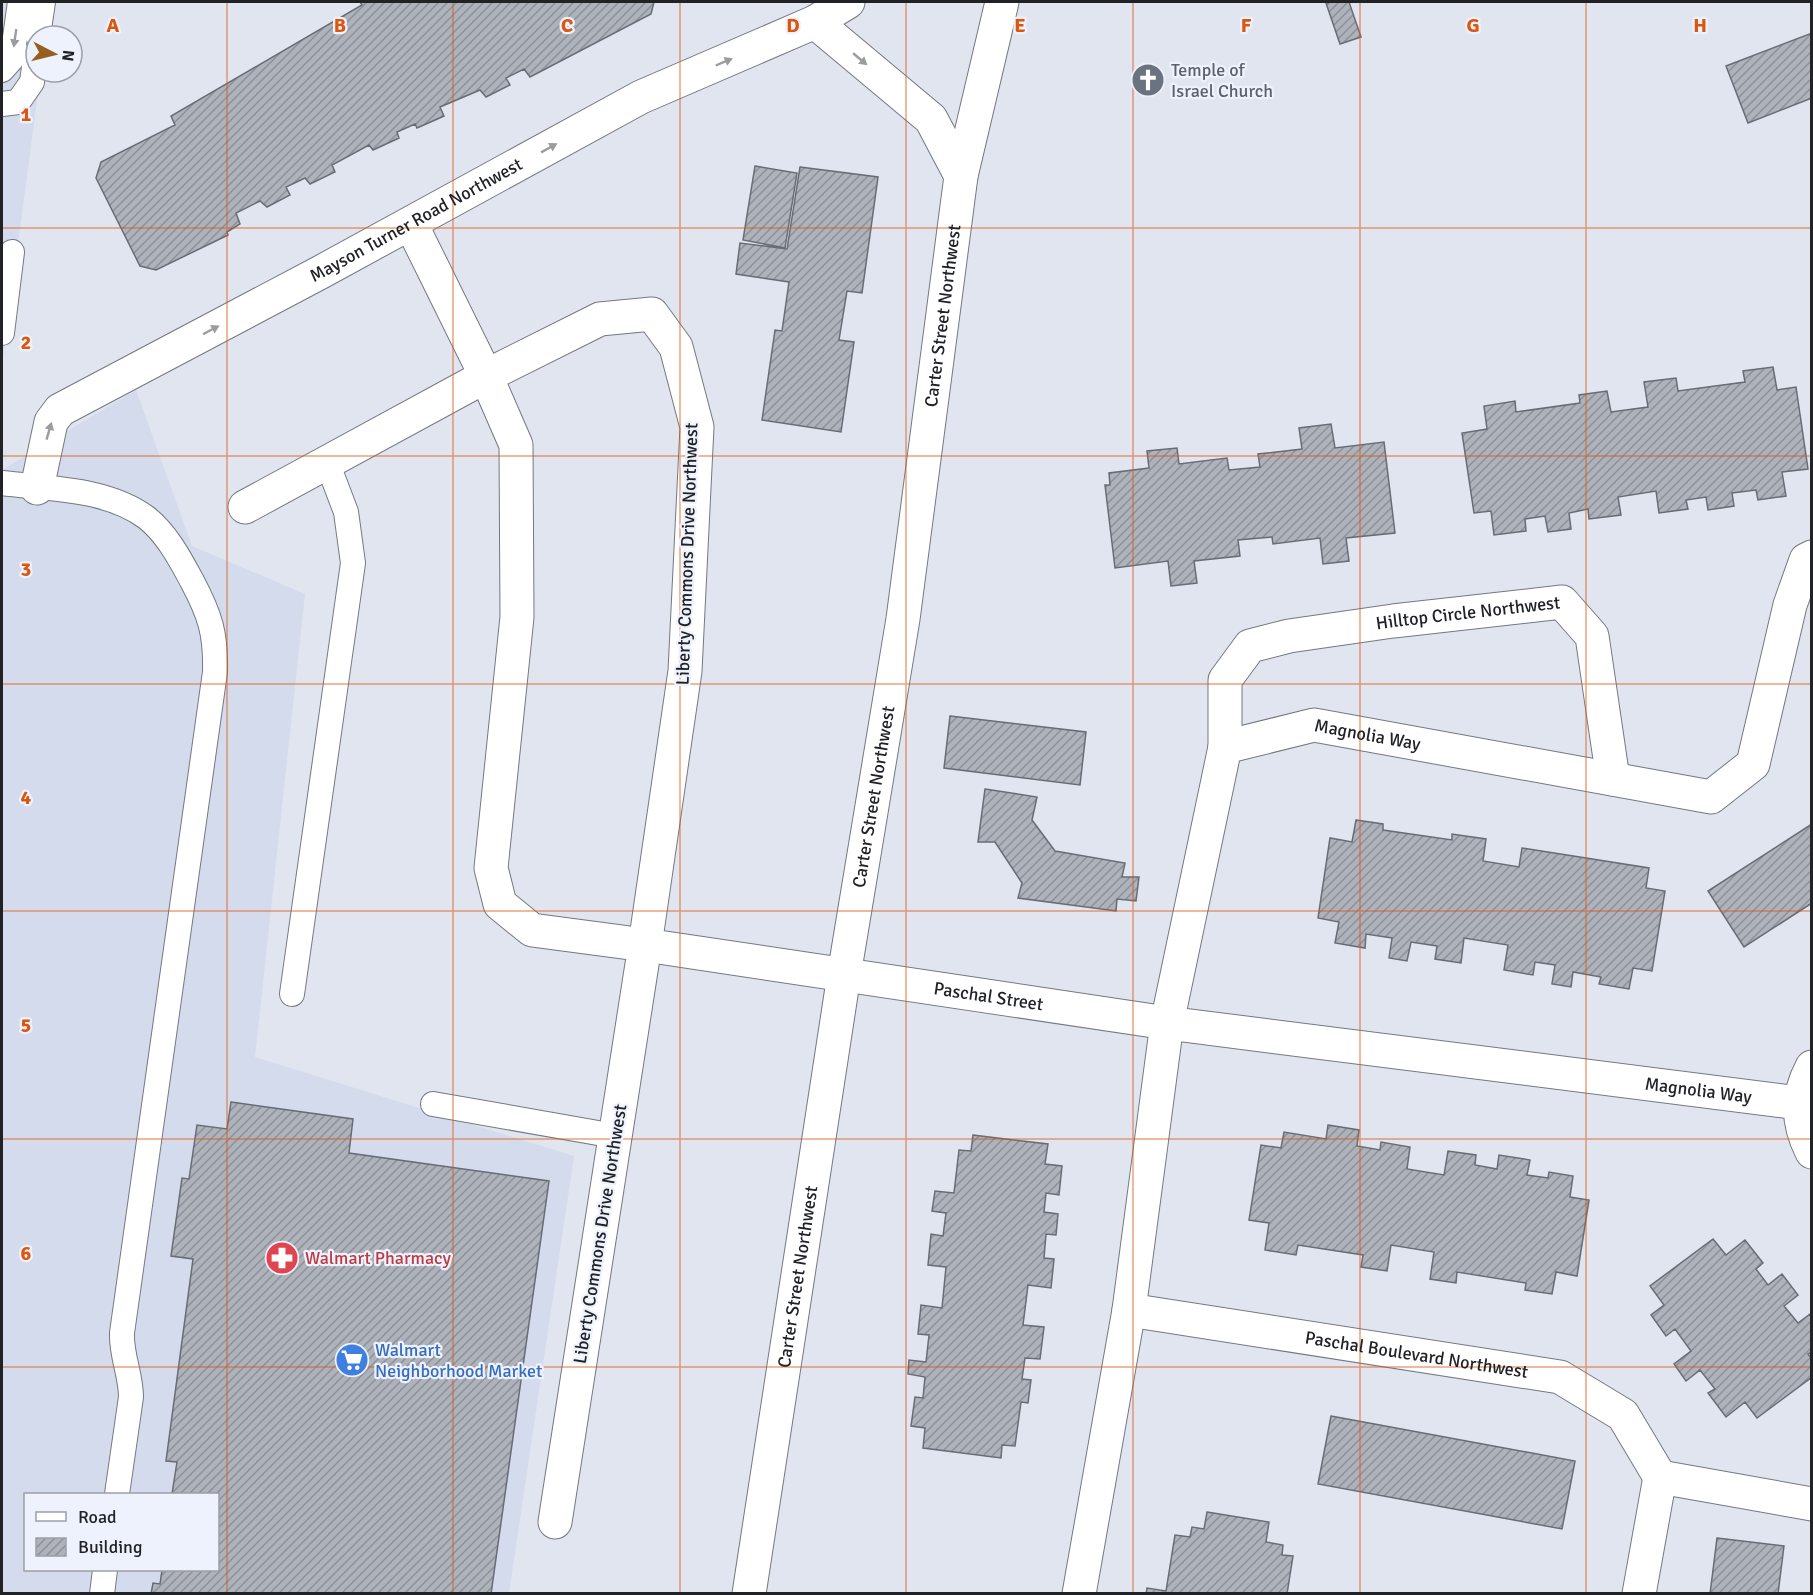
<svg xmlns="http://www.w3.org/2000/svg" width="1813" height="1595" viewBox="0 0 1813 1595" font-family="Signika,sans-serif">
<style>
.built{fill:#d4dbec;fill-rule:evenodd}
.building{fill:url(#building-hatch);stroke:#686c74;stroke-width:1.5}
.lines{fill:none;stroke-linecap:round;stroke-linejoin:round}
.service-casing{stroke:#747881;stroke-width:26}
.minor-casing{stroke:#747881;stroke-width:35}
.service{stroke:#fff;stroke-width:24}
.minor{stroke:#fff;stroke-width:33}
.oneway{fill:#9b9c9d}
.grid{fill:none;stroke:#de560d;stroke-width:1.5;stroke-opacity:0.55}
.labels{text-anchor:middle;stroke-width:4.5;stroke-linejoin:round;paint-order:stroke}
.worship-label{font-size:18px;fill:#5b616d;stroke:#eef2fc;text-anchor:start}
.street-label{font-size:18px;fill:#202226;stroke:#eef2fc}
.health-label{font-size:18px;fill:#be3a42;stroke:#eef2fc;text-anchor:start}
.shop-label{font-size:18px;fill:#366cbe;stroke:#eef2fc;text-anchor:start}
.grid-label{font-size:20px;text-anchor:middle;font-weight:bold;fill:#de560d;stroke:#eef2fc;stroke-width:4.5;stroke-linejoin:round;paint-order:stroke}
</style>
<defs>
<pattern id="building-hatch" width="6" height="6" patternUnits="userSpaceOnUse" patternTransform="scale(1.5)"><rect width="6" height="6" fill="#aeb2bb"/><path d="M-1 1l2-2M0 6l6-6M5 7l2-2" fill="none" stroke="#8d9098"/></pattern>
</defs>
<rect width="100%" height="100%" fill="#e0e5ef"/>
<path class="built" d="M 2,2 L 50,2 L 2,365 Z
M 136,390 L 192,546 L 305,594 L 255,1057 L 574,1156 L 509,1593 L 2,1593 L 2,470 ZM 26,1494 L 218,1494 L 218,1570 L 26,1570 Z"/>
<path class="building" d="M 360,2 L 654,2 L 651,14 L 530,77 L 524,69 L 506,78 L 510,85 L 486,97 L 480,90 L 440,107 L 444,116 L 417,128 L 415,124 L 397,132 L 399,138 L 373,150 L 369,145 L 332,165 L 335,172 L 310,184 L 305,178 L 286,187 L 290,195 L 267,207 L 260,201 L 236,213 L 240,224 L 227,232 L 228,235 L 156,270 L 140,266 L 96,178 L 101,162 L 175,125 L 171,116 L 362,5 Z
M 1331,2 L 1349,2 L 1361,37 L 1340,44 L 1326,3 Z
M 1812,33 L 1812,98 L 1748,123 L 1726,66 Z
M 755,166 L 797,173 L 785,248 L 743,240 Z
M 800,167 L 878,177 L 862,293 L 847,291 L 839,340 L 854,342 L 841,432 L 762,420 L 775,330 L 782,331 L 789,282 L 736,274 L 740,243 L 787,249 Z
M 1773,367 L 1777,390 L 1796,387 L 1808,469 L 1782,472 L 1786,496 L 1758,500 L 1756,490 L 1732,493 L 1734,506 L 1708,510 L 1706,497 L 1686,500 L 1688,509 L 1659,513 L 1656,491 L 1618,497 L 1621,515 L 1589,519 L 1588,509 L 1569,513 L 1571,529 L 1548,532 L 1545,516 L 1525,519 L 1526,531 L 1494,535 L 1491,511 L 1474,513 L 1462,433 L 1487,429 L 1484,406 L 1515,401 L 1516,412 L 1580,403 L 1579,395 L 1607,391 L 1611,412 L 1648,407 L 1644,382 L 1676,378 L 1678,391 L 1745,382 L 1743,371 Z
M 1331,424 L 1335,448 L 1384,442 L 1395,533 L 1346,538 L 1349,561 L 1323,564 L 1320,538 L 1273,544 L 1272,537 L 1238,540 L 1240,556 L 1194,561 L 1197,583 L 1171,586 L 1168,561 L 1115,568 L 1105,485 L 1110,485 L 1109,473 L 1149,468 L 1147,451 L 1177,448 L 1179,464 L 1227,458 L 1229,470 L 1260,467 L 1258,454 L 1302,449 L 1299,428 Z
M 950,716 L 1086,732 L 1080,785 L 944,768 Z
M 985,789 L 1037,797 L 1032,820 L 1055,851 L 1125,863 L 1122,877 L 1139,877 L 1136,901 L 1117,899 L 1116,911 L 1018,898 L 1022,883 L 995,842 L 978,842 Z
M 1356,820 L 1383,824 L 1383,830 L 1452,840 L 1452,834 L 1486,839 L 1483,861 L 1519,867 L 1522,848 L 1649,868 L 1646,888 L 1665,891 L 1652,971 L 1633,968 L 1629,989 L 1599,984 L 1601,977 L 1573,972 L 1571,987 L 1552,984 L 1555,965 L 1535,962 L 1533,975 L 1504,970 L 1508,945 L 1464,938 L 1461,963 L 1435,959 L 1437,946 L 1411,942 L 1407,961 L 1389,958 L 1392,938 L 1366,934 L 1365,948 L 1335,943 L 1339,922 L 1318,918 L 1330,838 L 1352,842 Z
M 1812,824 L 1812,903 L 1744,947 L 1708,891 Z
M 231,1102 L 353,1119 L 349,1153 L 549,1181 L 491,1594 L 151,1594 L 153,1583 L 160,1584 L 162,1570 L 218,1570 L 218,1494 L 172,1494 L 177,1462 L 166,1461 L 193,1259 L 171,1256 L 182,1178 L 189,1179 L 197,1125 L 227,1129 Z
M 1328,1125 L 1359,1130 L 1357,1146 L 1380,1150 L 1381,1142 L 1410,1147 L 1407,1169 L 1444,1175 L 1448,1151 L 1476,1155 L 1475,1165 L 1497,1169 L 1499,1155 L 1530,1160 L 1527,1175 L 1548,1178 L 1549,1172 L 1573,1176 L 1570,1197 L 1589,1200 L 1577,1276 L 1556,1272 L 1552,1294 L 1525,1290 L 1526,1283 L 1457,1272 L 1456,1283 L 1430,1279 L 1434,1252 L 1391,1245 L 1387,1271 L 1361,1267 L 1363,1255 L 1298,1245 L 1296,1255 L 1265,1250 L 1269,1223 L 1249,1220 L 1261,1145 L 1281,1148 L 1284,1132 L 1326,1139 Z
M 973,1135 L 1048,1144 L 1045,1164 L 1062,1166 L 1059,1195 L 1046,1193 L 1044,1212 L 1058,1214 L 1056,1235 L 1046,1234 L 1044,1258 L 1054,1259 L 1051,1288 L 1028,1285 L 1023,1325 L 1044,1327 L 1040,1359 L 1025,1358 L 1022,1379 L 1031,1380 L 1028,1403 L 1021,1402 L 1015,1446 L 1002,1445 L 1001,1458 L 923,1448 L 925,1428 L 911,1426 L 915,1397 L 923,1398 L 925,1377 L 908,1374 L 909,1360 L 926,1362 L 929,1335 L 918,1334 L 921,1305 L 942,1308 L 946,1267 L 928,1265 L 931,1234 L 943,1236 L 946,1213 L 932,1211 L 935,1191 L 954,1193 L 959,1150 L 971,1151 Z
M 1713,1239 L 1726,1255 L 1745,1240 L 1763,1263 L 1756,1269 L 1768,1285 L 1782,1274 L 1798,1295 L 1784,1306 L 1798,1323 L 1810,1314 L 1812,1317 L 1812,1352 L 1808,1354 L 1812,1359 L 1812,1377 L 1757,1418 L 1745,1402 L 1726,1417 L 1708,1393 L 1715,1389 L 1700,1370 L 1686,1381 L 1674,1364 L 1691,1351 L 1675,1329 L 1666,1336 L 1651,1315 L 1664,1305 L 1650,1286 Z
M 1331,1416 L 1575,1461 L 1562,1529 L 1318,1484 Z
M 1207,1512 L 1269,1522 L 1266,1542 L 1283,1545 L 1282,1555 L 1293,1556 L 1287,1594 L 1146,1594 L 1147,1588 L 1166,1591 L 1175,1535 L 1190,1537 L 1192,1527 L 1204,1529 Z
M 1717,1538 L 1784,1546 L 1778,1594 L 1710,1594 Z"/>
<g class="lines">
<g class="service-casing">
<path id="service" d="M 38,36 L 43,2
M 2,70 L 12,59 L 20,2
M 2,104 L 18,102 L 32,82 L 36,53
M 2,333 L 12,252
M 2,483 C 49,489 107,488 147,518 C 167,534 180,559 192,581 C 210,615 216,633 215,672 L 122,1333 C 121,1355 131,1375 131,1397 L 117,1494
M 292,994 L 353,563 L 346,512 L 327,462
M 433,1104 L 615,1136
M 102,1594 L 105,1570"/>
</g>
<g class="minor-casing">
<g id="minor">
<path d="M 815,22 L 931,119 L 961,176"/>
<path d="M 411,224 L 486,376 L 516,445 L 517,617 L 491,868 L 500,904 L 532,930 L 645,945 L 555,1522"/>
<path id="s1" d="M 37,488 L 51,422 L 60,410 L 321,272 L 641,97 L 815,22 L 848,2"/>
<path id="s2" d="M 245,507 L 486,376 L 600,319 L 652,314 L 676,347 L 697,427 L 685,671 L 645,945 L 1167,1023 L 1799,1103"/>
<path id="s3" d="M 1225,747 L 1225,680 L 1250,646 L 1289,636 L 1393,621 L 1562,602 L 1592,636 L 1613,779"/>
<path d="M 1812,1067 C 1796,1097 1797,1122 1812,1152"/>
<path id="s4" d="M 1129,1310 L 1560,1377 L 1623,1415 L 1660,1477 L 1812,1504"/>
<path id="s5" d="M 749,1594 L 844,975 L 903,619 L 961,176 L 1002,2"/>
<path id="s6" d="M 1079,1594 L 1129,1310 L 1167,1023 L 1225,747 L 1314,725 L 1711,797 L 1753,764 L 1790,605 L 1806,560 L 1812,557"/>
<path d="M 1639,1594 L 1660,1477"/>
</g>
</g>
<use href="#service" class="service"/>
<use href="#minor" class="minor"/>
</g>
<defs><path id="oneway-solid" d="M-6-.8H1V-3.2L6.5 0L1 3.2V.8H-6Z" transform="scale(1.5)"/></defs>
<g class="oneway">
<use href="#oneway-solid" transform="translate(15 38) rotate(98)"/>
<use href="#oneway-solid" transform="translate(860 59) rotate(40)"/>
<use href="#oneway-solid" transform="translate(724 62) rotate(-23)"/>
<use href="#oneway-solid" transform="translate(549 148) rotate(-29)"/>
<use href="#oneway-solid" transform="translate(211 330) rotate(-28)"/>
<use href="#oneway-solid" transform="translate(49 431) rotate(-74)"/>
</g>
<path class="grid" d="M 227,2 L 227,1594M 453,2 L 453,1594M 680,2 L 680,1594M 906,2 L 906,1594M 1133,2 L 1133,1594M 1360,2 L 1360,1594M 1586,2 L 1586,1594M 2,228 L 1812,228M 2,456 L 1812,456M 2,684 L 1812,684M 2,911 L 1812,911M 2,1139 L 1812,1139M 2,1367 L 1812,1367"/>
<defs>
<g id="church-disc" transform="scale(1.725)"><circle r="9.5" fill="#6b7280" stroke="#eef2fc"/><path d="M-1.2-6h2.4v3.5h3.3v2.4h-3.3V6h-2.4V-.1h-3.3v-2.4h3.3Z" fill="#fff"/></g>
<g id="pharmacy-disc" transform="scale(1.725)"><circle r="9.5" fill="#e0444e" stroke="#eef2fc"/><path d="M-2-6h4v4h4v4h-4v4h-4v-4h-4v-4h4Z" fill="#fff"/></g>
<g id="supermarket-disc" transform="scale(1.725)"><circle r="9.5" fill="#3f7fe0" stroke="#eef2fc"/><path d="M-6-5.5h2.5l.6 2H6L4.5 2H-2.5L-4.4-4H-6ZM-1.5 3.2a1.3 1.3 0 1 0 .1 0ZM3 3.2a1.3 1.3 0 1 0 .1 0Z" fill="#fff"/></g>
</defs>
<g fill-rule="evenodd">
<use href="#church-disc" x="1148" y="80"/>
<use href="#pharmacy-disc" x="282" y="1258"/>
<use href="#supermarket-disc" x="352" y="1360"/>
</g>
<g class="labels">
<g class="worship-label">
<text x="1171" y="76">Temple of<tspan x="1171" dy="21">Israel Church</tspan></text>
</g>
<g class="street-label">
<text dy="6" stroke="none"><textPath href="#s1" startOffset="486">Mayson Turner Road Northwest</textPath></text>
<text dy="6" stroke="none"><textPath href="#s5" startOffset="1293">Carter Street Northwest</textPath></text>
<text transform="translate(687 554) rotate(-88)" y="6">Liberty Commons Drive Northwest</text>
<text dy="6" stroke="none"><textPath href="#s3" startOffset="330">Hilltop Circle Northwest</textPath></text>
<text dy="6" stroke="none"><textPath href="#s6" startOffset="1006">Magnolia Way</textPath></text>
<text dy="6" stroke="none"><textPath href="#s5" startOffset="807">Carter Street Northwest</textPath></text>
<text dy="6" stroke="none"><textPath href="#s2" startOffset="1446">Paschal Street</textPath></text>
<text dy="6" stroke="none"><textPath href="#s2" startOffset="2162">Magnolia Way</textPath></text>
<text transform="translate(600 1234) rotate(-81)" y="6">Liberty Commons Drive Northwest</text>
<text dy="6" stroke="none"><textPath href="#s5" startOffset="321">Carter Street Northwest</textPath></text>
<text dy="6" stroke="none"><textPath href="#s4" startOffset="291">Paschal Boulevard Northwest</textPath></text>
</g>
<g class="health-label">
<text x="305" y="1264">Walmart Pharmacy</text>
</g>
<g class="shop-label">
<text x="375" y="1356">Walmart<tspan x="375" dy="21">Neighborhood Market</tspan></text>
</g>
</g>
<g class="grid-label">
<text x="113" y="32">A</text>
<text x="340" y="32">B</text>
<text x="567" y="32">C</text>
<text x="793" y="32">D</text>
<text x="1020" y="32">E</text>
<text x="1246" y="32">F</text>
<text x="1473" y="32">G</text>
<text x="1700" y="32">H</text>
<text x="26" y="121">1</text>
<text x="26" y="349">2</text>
<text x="26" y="576">3</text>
<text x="26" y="804">4</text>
<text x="26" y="1032">5</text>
<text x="26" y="1260">6</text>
</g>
<rect width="1813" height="1595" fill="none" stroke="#202226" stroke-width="6"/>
<rect x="24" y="1493" width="195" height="78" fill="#eef2fc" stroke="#9c9fa6" stroke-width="1.5"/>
<rect x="36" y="1512" width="30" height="9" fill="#ffffff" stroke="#9c9fa6" stroke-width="1.5"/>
<text x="78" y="1523" font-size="18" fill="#202226">Road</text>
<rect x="36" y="1538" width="30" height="18" fill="url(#building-hatch)" stroke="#9c9fa6" stroke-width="1.5"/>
<text x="78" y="1553" font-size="18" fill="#202226">Building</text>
<g transform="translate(54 54) rotate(97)"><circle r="28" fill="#eef2fc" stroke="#9c9fa6" stroke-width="1.5"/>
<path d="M0-4.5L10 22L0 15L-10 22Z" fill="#985f1c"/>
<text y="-9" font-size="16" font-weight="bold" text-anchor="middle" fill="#202226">N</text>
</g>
</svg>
